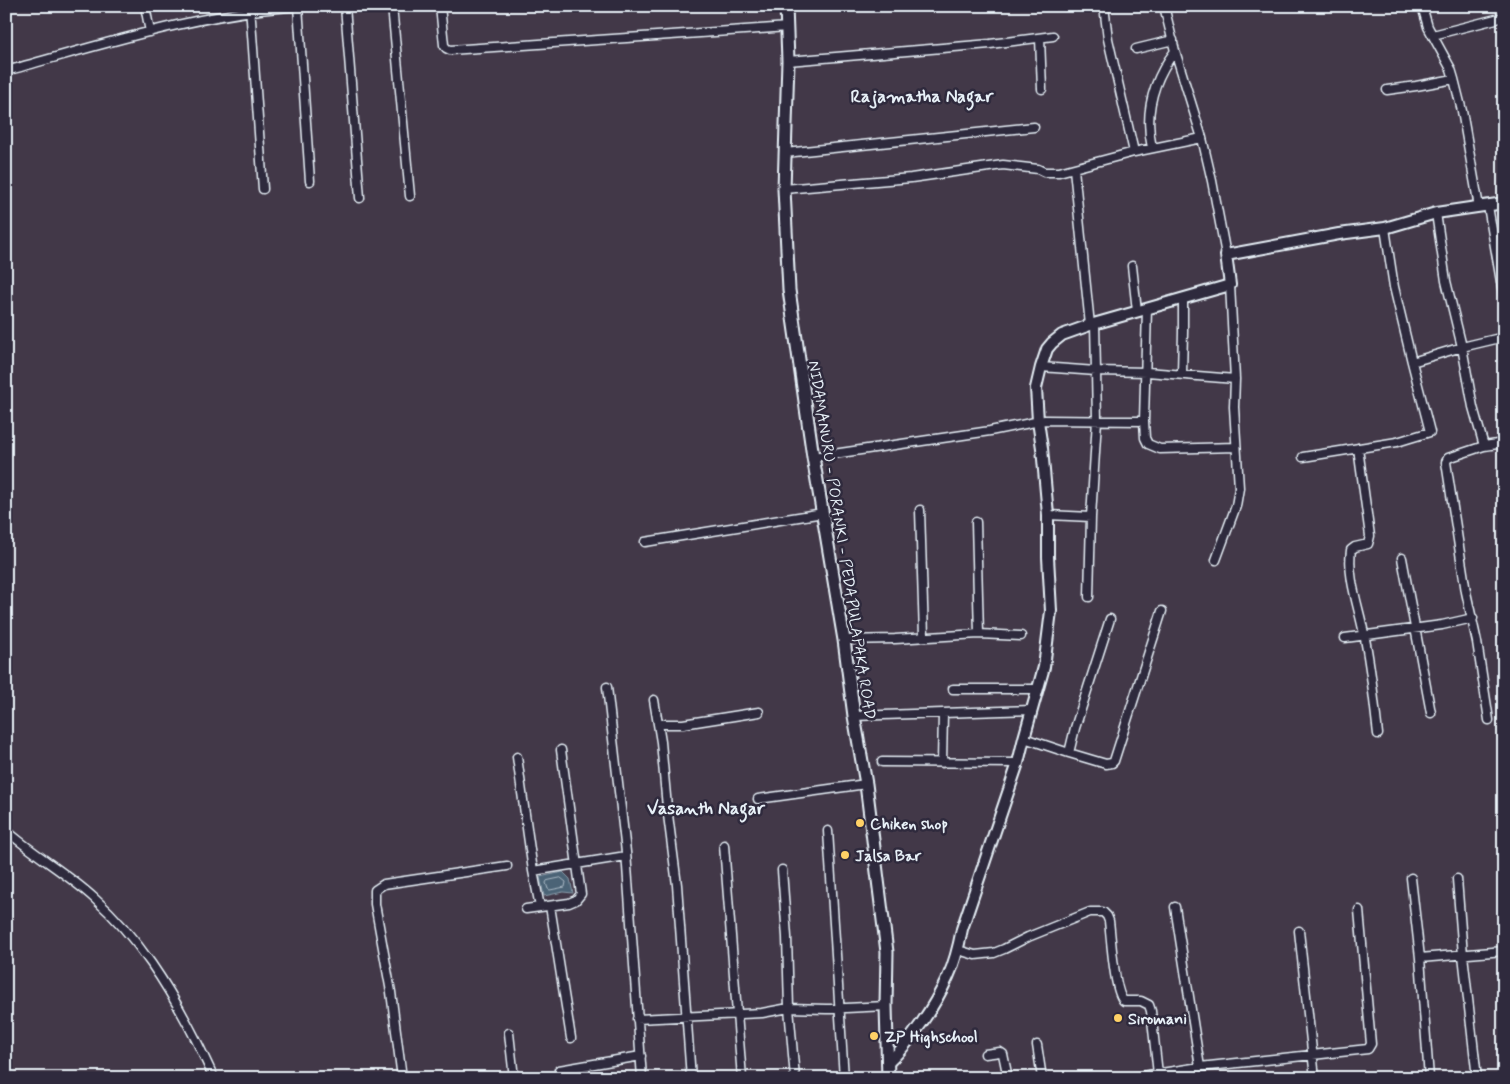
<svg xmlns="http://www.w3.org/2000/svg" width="1510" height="1084" viewBox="0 0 1510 1084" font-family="Mynerve,sans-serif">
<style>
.water{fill:#4b6376;stroke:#8a9caa}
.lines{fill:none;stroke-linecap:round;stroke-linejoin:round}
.shore{stroke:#a9b8c4;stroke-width:1}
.minor-casing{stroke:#e8f1f8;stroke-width:11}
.tertiary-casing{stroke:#e8f1f8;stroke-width:14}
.secondary-casing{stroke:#e8f1f8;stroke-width:15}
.minor{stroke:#2f2a3d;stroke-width:8}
.tertiary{stroke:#2f2a3d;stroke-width:10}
.secondary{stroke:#2f2a3d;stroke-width:11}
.poi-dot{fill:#ffd166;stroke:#2f2a3d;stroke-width:2}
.labels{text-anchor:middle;stroke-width:5;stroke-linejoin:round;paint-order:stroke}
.street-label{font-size:16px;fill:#e8f1f8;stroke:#2f2a3d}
.poi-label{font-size:16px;font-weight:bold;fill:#e8f1f8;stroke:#2f2a3d;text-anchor:start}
.neighbourhood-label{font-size:18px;font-weight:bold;fill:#e8f1f8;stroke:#2f2a3d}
</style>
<rect width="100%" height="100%" fill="#423848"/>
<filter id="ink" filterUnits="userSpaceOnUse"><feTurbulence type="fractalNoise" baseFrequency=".02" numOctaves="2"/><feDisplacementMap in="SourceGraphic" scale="10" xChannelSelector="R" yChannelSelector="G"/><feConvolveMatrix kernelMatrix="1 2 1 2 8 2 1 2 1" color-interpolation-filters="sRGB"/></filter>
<g filter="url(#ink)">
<path class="water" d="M 563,872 L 570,879 L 573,893 L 563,892 L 544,896 L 540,877 Z"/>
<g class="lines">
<path class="shore" d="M 561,878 L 566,882 L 565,887 L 550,890 L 548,889 L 546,883 L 547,881 Z"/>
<g class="minor-casing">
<path id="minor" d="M 145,6 L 150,32
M 250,6 L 263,189
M 298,6 L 310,181
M 345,6 L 360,198
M 392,6 L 410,196
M 440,6 L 444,45 L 446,48 L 450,50 L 788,27
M 1104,6 L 1108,39 L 1134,152
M 1164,6 L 1175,51 L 1202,138
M 1422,6 L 1428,27 L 1451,69 L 1454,79 L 1462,111 L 1479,207
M 1433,35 L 1504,17
M 1040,38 L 1042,89
M 1136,49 L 1173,40
M 788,61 L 990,44 L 1053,36
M 6,71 C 104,44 202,12 303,6
M 1387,90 L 1416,86 L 1454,79
M 1152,148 C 1144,112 1153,80 1175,51
M 785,153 L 1034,127
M 1074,169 L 1090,325
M 784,189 L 911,178 L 1003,165 L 1038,169 L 1044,172 L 1059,172 L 1134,152 L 1202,138 L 1212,181 L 1226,255
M 1488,206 L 1504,299
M 1436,213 L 1446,281 L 1462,347 L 1473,407 L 1484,446
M 1385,228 L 1394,287 L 1412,362 L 1462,347 L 1504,337
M 1132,266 L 1137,311
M 1147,308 L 1144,421 L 1145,438 L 1148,444 L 1160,449 L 1236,447
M 1041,367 L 1096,371 L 1147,372 L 1235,379
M 1182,374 L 1183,332 L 1183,299
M 1358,448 L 1370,536 L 1368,544 L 1355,547 L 1351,550 C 1347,578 1359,607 1364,634 C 1371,667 1374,701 1378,734
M 813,457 L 990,431 L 1045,420 L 1144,421
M 1303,457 L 1397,442 L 1430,432 L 1412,362
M 920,510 L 924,636
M 1048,515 L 1091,517
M 976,522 L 979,634
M 645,542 L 823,513
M 1402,558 L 1431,713
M 1216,560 L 1236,506 L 1239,488 L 1234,407 L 1235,379 L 1230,285
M 1089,597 L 1091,517 L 1097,420 L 1095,323
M 1345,638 L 1442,625 L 1473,618
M 844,640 L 895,639 L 979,634 L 1021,636
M 607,687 L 626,852 L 642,1078
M 953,689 L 1038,689
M 654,700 L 661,742 L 667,807 L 677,885 L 691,1078
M 854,716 L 1032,710
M 1489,720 L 1477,642 L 1466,592 L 1446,462 L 1448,458 L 1484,446 L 1504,443
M 658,724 L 683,724 L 759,712
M 1024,738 L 1069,753 L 1075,728 L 1110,619
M 1069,753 L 1106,764 L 1112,763 L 1114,761 L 1162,611
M 517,757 L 533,871 L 540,907
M 882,762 L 1018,763
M 942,763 L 943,714
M 758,799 L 866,784
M 6,830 C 34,855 67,873 94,898 C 138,937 169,987 196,1040 C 202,1052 208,1065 214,1078
M 828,831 L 844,1078
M 724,845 L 742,1078
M 782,870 L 787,937 L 789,1008 L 795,1078
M 533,871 L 626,856
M 1411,878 L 1420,958 L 1429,1078
M 1457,879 L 1463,955 L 1477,1078
M 550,906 L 571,1038
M 1175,907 L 1200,1067
M 526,909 L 569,903 L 576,900 L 581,894 L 561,750
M 1299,931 L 1315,1078
M 958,950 L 975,955 L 994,953 L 1004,949 L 1028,937 L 1090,912 L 1103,912 L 1107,916 L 1109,921 C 1111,936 1114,993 1124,1001 L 1141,1001 L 1149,1005 L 1151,1011 L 1158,1074
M 1420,958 L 1504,951
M 637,1019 L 762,1013 L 789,1008 L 826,1009 L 886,1006
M 509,1033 L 514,1078
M 1037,1045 L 1042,1078
M 985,1054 L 1000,1052 L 1003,1054 L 1008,1078
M 559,1070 L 641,1056
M 402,1078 L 391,992 L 375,904 L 375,890 L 384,884 L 507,866
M 984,1078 L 1008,1075
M 1129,1078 L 1200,1067 L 1368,1049 L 1371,1044 L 1359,910"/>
</g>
<g class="tertiary-casing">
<path id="tertiary" d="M 888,1063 C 912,1040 934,1007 948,977 C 955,962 959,945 962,929 L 1018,763 L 1024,738 L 1044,667 L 1051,611 L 1048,557 L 1048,515 L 1042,448 L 1038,421 L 1036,388 L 1041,367 L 1047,349 L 1052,343 L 1062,335 L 1090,325 L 1230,285 L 1226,255 L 1339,234 L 1385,228 L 1436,213 L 1504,203"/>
</g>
<g class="secondary-casing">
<path id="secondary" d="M 786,6 L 788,61 L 784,189 L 789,290 L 813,457 L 844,640 L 854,716 L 866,784 L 887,952 L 886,1006 L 888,1078"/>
</g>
<use href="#minor" class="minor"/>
<use href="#tertiary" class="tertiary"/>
<use href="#secondary" class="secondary"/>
</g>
</g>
<g class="poi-dot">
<circle cx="860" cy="823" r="5"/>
<circle cx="845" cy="855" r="5"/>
<circle cx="1118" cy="1018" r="5"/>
<circle cx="874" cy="1036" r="5"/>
</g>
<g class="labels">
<g class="street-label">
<text transform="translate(843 540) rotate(81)" y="6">NIDAMANURU - PORANKI - PEDAPULAPAKA ROAD</text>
</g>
<g class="poi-label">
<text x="870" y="829">Chiken shop</text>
<text x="855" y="861">Jalsa Bar</text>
<text x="1128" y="1024">Siromani</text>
<text x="884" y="1042">ZP Highschool</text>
</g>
<g class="neighbourhood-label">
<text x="922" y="102">Rajamatha Nagar</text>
<text x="706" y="814">Vasanth Nagar</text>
</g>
</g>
<rect width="1510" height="1084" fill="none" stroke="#2f2a3d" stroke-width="25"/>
<rect x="12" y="12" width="1485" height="1059" fill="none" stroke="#e8f1f8" stroke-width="2" filter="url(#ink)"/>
</svg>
